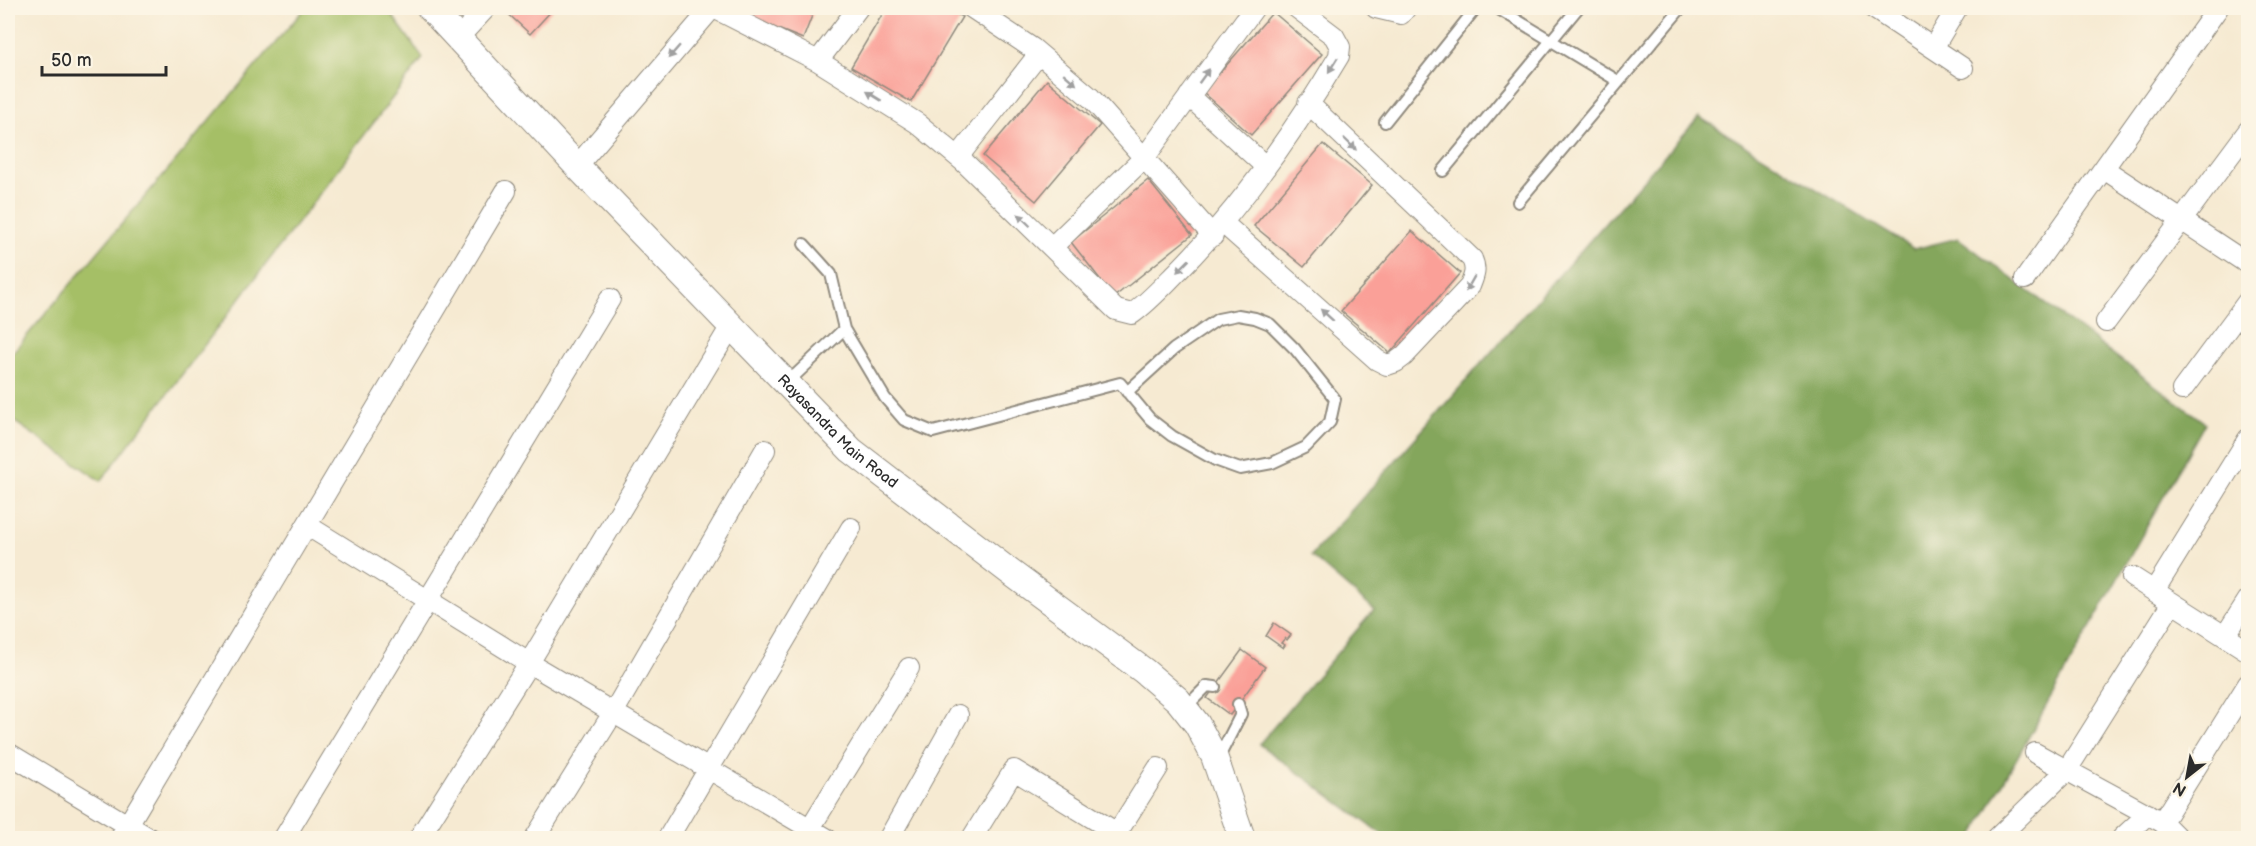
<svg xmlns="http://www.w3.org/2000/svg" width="2256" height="846" viewBox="0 0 2256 846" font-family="'Balsamiq Sans',sans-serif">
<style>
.green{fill:#a5bf66;stroke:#687548;stroke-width:1.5}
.forest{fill:#84a65b;stroke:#586843;stroke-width:1.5}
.building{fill:#faa098}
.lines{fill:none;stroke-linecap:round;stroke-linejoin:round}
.service-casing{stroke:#908a7e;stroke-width:14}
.minor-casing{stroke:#908a7e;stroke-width:22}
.tertiary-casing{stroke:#908a7e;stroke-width:28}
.service{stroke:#fff;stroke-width:10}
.minor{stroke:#fff;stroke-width:20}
.tertiary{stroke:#fff;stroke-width:26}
.oneway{fill:#a0a0a0}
.labels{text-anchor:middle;stroke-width:4.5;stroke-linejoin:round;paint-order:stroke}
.street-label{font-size:15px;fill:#2b2b2b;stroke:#fcf5e5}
</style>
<rect width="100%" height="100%" fill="#fcf5e5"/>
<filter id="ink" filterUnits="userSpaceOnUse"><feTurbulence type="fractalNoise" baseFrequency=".0167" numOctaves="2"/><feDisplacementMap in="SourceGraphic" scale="12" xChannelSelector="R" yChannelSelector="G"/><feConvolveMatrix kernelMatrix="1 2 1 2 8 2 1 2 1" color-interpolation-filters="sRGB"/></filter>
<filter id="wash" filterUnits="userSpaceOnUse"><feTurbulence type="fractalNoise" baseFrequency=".008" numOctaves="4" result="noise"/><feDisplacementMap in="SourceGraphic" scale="24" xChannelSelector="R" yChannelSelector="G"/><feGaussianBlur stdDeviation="1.35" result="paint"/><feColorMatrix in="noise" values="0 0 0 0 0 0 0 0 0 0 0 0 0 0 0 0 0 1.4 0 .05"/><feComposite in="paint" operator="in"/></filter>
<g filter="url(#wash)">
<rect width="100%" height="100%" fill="#f6ead2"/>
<path class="green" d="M 305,8 L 387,8 L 423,58 L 101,481 L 8,417 L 8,358 Z"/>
<path class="forest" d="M 1699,117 L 1914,249 L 1958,238 L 2205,423 L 1972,838 L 1387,838 L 1259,744 L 1374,610 L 1311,556 Z"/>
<g id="blocks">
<path class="building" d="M 502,8 L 554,8 L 530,34 Z
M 740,8 L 815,8 L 803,39 L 738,13 Z
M 886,8 L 946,8 L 962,17 L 911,102 L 851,67 Z
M 1273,12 L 1322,54 L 1251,135 L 1203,92 Z
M 1047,80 L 1100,125 L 1036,201 L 983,156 Z
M 1323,144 L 1372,185 L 1304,267 L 1254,226 Z
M 1148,180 L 1192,235 L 1114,297 L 1071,242 Z
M 1412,231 L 1460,273 L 1390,353 L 1341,311 Z
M 1274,623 L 1291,635 L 1287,640 L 1285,638 L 1281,643 L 1285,645 L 1283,648 L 1266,636 Z
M 1242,650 L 1265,667 L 1230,715 L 1207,698 Z"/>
</g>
</g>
<g filter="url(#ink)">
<use href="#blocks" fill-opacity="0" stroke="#908a7e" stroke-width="1.5"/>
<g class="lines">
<g class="service-casing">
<path id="service" d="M 1497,8 L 1618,81
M 1385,122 L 1476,8
M 1443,171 L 1578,8
M 1518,202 L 1681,8
M 804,244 L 831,274 L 844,329
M 787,383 L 844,329 L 885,398 L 904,420 L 933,432 L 1120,383 L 1150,419 L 1172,436 L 1215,460 L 1240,469 L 1272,463 L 1306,447 L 1330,422 L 1335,399 L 1295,349 L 1270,324 L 1255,318 L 1238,315 L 1218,319 L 1174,349 L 1127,392
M 1185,708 L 1207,686 L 1215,687
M 1217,761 L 1241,714 L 1238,704"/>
</g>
<g class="minor-casing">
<path id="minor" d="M 714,8 L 818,61 L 917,123 L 964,162 L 1116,310 L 1132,314 C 1150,301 1164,285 1179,270 C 1241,207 1294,132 1339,56 L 1340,47 L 1334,36 L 1297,8
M 972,8 L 1032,48 L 1091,98 L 1213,236
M 1376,8 L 1401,14 L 1406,8
M 1873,8 L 1963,68
M 459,37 L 486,8
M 1933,48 L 1957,8
M 818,61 L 858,8
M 1189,96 L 1266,167
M 958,157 L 1039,54
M 577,166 L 712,8
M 2104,169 L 2248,264
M 1223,223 L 1377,360 L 1387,365 L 1396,362 L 1404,356 L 1470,286 C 1474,276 1477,270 1472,259 L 1308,103
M 1052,247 L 1145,157 L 1254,8
M 2025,279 L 2218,8
M 2106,322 L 2248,131
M 2182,390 L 2248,301
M 308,526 L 529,663 L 826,838
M 2132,577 L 2248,651
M 2154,591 L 2248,439
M 2225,636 L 2248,600
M 8,753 L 149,838
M 2035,753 L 2162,822 L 2178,838
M 2162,822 L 2248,684
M 120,838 L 506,191
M 284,838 L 610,299
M 419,838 L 529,663 L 731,326
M 535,838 L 613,713 L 765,450
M 668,838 L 851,528
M 804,838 L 909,668
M 889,838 L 958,715
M 972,838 L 1014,770 L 1117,833 L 1158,768
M 1997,838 L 2067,770 L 2172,603
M 2122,838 L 2148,814"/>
</g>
<g class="tertiary-casing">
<g id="tertiary">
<path id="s1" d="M 430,8 L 577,166 L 851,450 L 1010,572 L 1144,671 L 1178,700 L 1197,724 L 1214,756 L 1242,838"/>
</g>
</g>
<use href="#service" class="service"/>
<use href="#minor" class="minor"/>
<use href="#tertiary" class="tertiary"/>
</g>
<defs><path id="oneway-solid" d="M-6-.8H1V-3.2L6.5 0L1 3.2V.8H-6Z" transform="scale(1.5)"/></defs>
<g class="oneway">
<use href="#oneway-solid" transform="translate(674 52) rotate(131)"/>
<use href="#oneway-solid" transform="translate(1333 65) rotate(122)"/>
<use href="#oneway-solid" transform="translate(1204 76) rotate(-54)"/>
<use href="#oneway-solid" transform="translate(1070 79) rotate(41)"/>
<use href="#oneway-solid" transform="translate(874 96) rotate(-148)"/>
<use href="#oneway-solid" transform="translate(1350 144) rotate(44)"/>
<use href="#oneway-solid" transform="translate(1024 220) rotate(-136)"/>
<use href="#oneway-solid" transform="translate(1183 266) rotate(135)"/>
<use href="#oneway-solid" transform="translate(1470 284) rotate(120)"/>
<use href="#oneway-solid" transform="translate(1327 315) rotate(-138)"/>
</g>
</g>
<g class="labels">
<g class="street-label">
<text dy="5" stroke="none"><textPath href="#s1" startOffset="588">Rayasandra Main Road</textPath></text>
</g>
</g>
<rect width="2256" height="846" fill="none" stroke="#fcf5e5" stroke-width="30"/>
<g transform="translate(2187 777) rotate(211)" stroke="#fcf5e5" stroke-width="4.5" paint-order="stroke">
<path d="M0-4.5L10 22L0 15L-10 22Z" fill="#2b2b2b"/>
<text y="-9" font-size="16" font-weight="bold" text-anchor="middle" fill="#2b2b2b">N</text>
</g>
<path d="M42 66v9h124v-9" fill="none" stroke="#2b2b2b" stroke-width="3"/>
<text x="51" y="66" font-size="18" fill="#2b2b2b" stroke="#fcf5e5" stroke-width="4.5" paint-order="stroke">50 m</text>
</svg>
